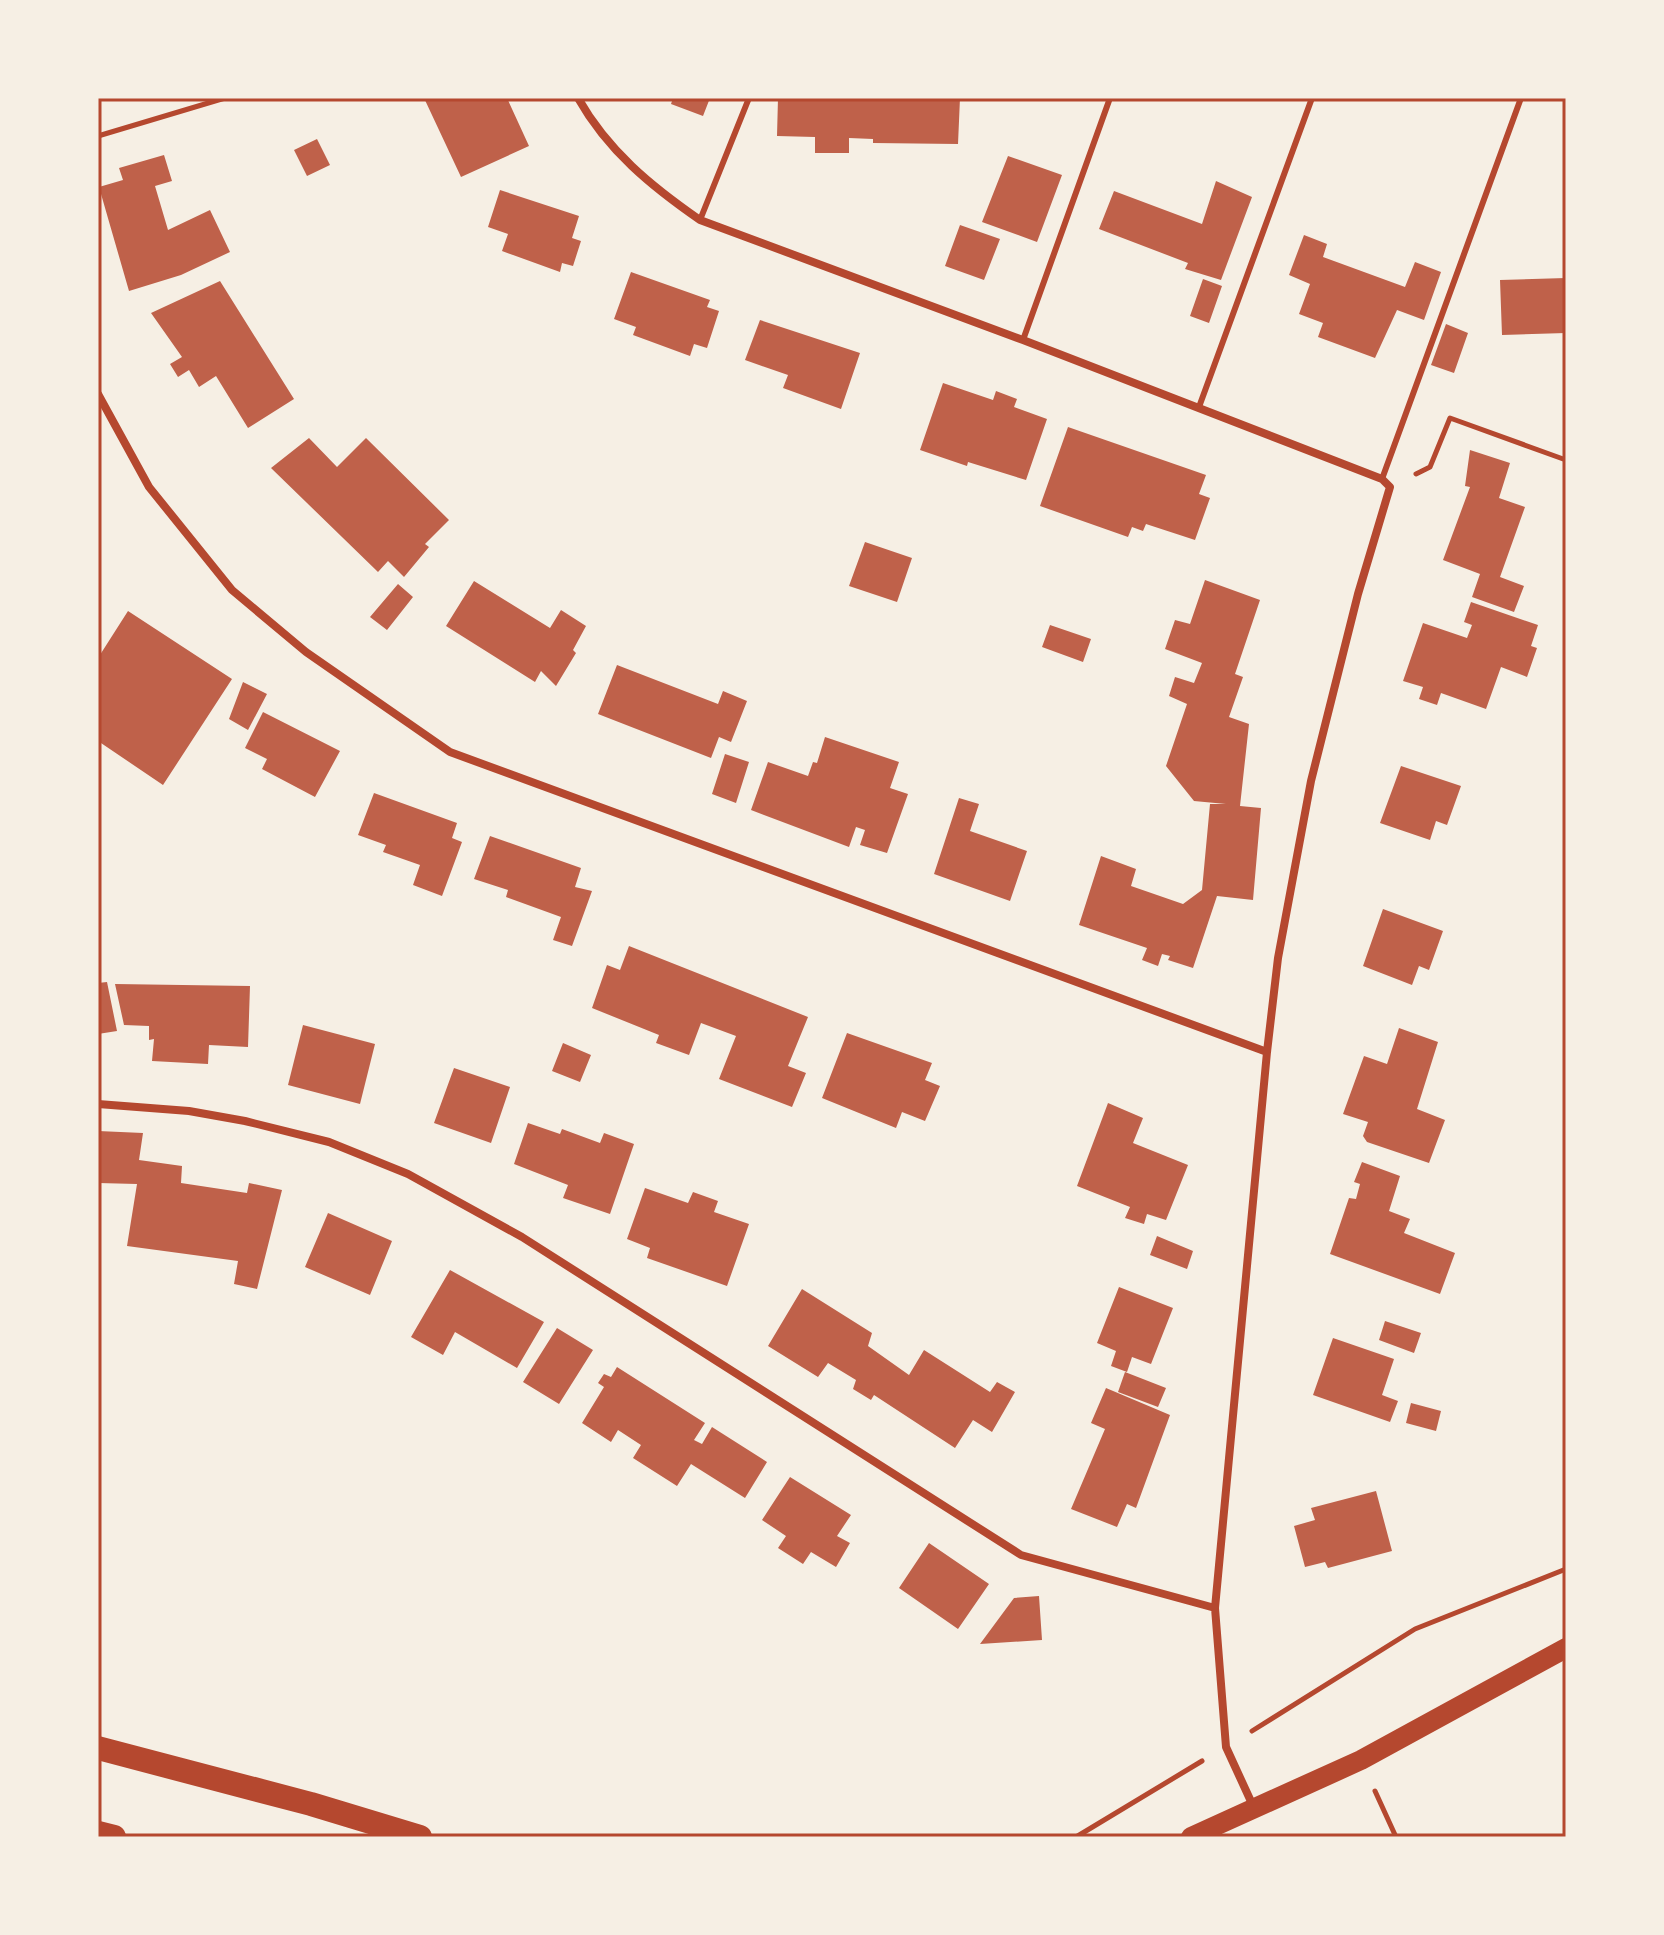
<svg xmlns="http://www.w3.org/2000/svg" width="1664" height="1935" viewBox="0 0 1664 1935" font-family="'PT Sans',sans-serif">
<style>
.building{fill:#bf614a}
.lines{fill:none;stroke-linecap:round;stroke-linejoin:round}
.path{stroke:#b5482f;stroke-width:5}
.service{stroke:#b5482f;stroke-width:6}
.minor{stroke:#b5482f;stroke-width:8}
.primary{stroke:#b5482f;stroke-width:20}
.motorway{stroke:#b5482f;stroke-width:24}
.neatline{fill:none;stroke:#b5482f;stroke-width:3}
</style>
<rect width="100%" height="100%" fill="#f6efe4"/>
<path class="building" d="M 424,98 L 507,98 L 529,146 L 461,177 Z
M 673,98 L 710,98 L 703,116 L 671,104 Z
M 778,98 L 960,98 L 958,144 L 873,143 L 873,139 L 849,138 L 849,153 L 815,153 L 815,137 L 777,136 Z
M 317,139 L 330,165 L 307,176 L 294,150 Z
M 164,155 L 172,181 L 155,186 L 168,230 L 210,210 L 230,252 L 181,275 L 129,291 L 99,187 L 123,180 L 119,168 Z
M 1008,156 L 1062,175 L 1037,242 L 982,222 Z
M 1216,181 L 1252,197 L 1221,280 L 1185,269 L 1188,263 L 1099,229 L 1114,191 L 1202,224 Z
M 500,190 L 579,216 L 572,238 L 581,241 L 573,266 L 562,263 L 560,272 L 502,251 L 508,234 L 488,227 Z
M 960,225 L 1000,239 L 984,280 L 945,266 Z
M 1304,235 L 1327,244 L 1323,257 L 1405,287 L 1415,262 L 1441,272 L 1424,320 L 1397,310 L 1375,358 L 1318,337 L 1323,323 L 1299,314 L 1310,284 L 1289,275 Z
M 631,272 L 710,300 L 707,307 L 719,311 L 707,348 L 694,344 L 690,356 L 633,335 L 636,327 L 614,319 Z
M 1566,278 L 1566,333 L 1502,335 L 1500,280 Z
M 1203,279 L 1222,286 L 1209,323 L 1190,316 Z
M 220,281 L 294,399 L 248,428 L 216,376 L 199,387 L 189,370 L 178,377 L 170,364 L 182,357 L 151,313 Z
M 760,320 L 860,353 L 841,409 L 783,388 L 788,375 L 745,360 Z
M 1446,324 L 1468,333 L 1454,373 L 1431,365 Z
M 943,383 L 993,400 L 996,391 L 1017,399 L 1014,407 L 1047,419 L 1026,480 L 968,462 L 967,466 L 920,450 Z
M 1068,427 L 1206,475 L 1199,494 L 1210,498 L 1195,540 L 1146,524 L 1143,531 L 1132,527 L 1128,537 L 1040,506 Z
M 309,438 L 337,467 L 366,438 L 449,520 L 425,544 L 429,547 L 404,577 L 388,561 L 378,572 L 271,468 Z
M 1470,450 L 1510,463 L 1499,498 L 1525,507 L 1500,577 L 1524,586 L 1514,612 L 1472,597 L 1480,574 L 1443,560 L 1470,487 L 1465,486 Z
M 865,542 L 912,558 L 897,602 L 849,586 Z
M 1205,580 L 1260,600 L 1235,674 L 1243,677 L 1229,717 L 1249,724 L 1240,806 L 1261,808 L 1253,900 L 1217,896 L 1193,968 L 1168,960 L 1170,956 L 1162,954 L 1158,966 L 1142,960 L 1147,948 L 1079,925 L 1101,856 L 1136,869 L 1131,886 L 1183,904 L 1202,890 L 1210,804 L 1226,804 L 1194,801 L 1166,766 L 1187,704 L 1169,696 L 1175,677 L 1194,683 L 1202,663 L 1165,649 L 1175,620 L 1190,624 Z
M 474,581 L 550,628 L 561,610 L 586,626 L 573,650 L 576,653 L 556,686 L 541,671 L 535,682 L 446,626 Z
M 398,584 L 413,597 L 387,630 L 370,617 Z
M 1471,602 L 1538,625 L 1531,646 L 1537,648 L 1527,677 L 1501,667 L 1486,709 L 1441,693 L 1437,705 L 1419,699 L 1423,687 L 1403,681 L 1423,623 L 1467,638 L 1472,625 L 1464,622 Z
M 128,611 L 232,679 L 163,785 L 98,741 L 98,658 Z
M 1050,625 L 1091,639 L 1083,662 L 1042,647 Z
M 617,665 L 718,704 L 723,691 L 747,701 L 731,742 L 719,737 L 711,758 L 598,714 Z
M 243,682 L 267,694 L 248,730 L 229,719 Z
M 263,712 L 340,751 L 315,797 L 262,769 L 267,759 L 245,748 Z
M 825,737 L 899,762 L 890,788 L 908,794 L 887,853 L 860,845 L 865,830 L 856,827 L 849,847 L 751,810 L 768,762 L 808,776 L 813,762 L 817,763 Z
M 725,754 L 749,762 L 736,803 L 712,794 Z
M 1401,766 L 1461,786 L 1447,825 L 1436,821 L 1430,840 L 1380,823 Z
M 374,793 L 457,823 L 452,838 L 462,842 L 442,896 L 413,885 L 420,865 L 383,852 L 386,845 L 358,835 Z
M 959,798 L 979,804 L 970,831 L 1027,851 L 1010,901 L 934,874 Z
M 490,836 L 581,868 L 575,887 L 592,891 L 572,946 L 553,940 L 561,917 L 506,897 L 508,890 L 474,879 Z
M 1383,909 L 1443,931 L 1429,970 L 1419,966 L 1412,985 L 1363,966 Z
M 629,946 L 808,1017 L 788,1066 L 806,1073 L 792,1107 L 719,1079 L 736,1036 L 701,1023 L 689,1055 L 656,1043 L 659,1035 L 592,1008 L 607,965 L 620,970 Z
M 107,982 L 117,1031 L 98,1034 L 98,983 Z
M 115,984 L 250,986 L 248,1047 L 209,1045 L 208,1064 L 152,1061 L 154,1039 L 149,1040 L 149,1026 L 124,1025 Z
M 303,1025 L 375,1044 L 360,1104 L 288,1085 Z
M 1399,1028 L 1438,1042 L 1417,1109 L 1445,1120 L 1429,1163 L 1367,1142 L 1363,1136 L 1368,1122 L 1343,1114 L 1364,1056 L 1387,1064 Z
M 847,1033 L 932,1063 L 925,1080 L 940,1086 L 925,1121 L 902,1112 L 896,1128 L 822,1098 Z
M 563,1043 L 591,1055 L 580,1082 L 552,1071 Z
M 454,1068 L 510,1087 L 491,1143 L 434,1123 Z
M 1108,1103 L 1143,1118 L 1133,1143 L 1188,1165 L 1166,1220 L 1147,1214 L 1144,1224 L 1125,1218 L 1130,1207 L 1077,1186 Z
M 528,1123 L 560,1134 L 562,1129 L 600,1143 L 604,1133 L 634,1144 L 610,1214 L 563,1198 L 568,1185 L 514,1164 Z
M 98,1131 L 143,1133 L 139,1160 L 182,1166 L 181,1183 L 247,1193 L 249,1183 L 282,1190 L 257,1289 L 234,1284 L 238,1261 L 127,1246 L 137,1184 L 98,1183 Z
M 1362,1162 L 1400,1176 L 1389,1211 L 1410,1219 L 1404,1233 L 1455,1253 L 1440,1294 L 1330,1254 L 1349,1198 L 1356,1199 L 1360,1184 L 1354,1182 Z
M 645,1188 L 688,1203 L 693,1192 L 718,1201 L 714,1212 L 749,1224 L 727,1286 L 647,1258 L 650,1248 L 627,1239 Z
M 328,1213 L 392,1241 L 370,1295 L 305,1267 Z
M 1157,1236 L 1193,1251 L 1187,1269 L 1150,1255 Z
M 450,1270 L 544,1322 L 517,1368 L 455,1332 L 443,1355 L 411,1337 Z
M 1119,1287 L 1173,1308 L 1151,1364 L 1132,1357 L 1127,1372 L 1111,1366 L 1116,1351 L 1097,1343 Z
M 802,1289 L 872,1333 L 868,1346 L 909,1375 L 924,1350 L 990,1392 L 997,1382 L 1015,1392 L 992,1432 L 973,1420 L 955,1448 L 874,1395 L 871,1400 L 853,1389 L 856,1380 L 828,1363 L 818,1377 L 768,1346 Z
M 1385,1321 L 1421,1333 L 1414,1353 L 1379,1340 Z
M 557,1328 L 593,1350 L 559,1404 L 523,1382 Z
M 1333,1338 L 1394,1359 L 1382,1395 L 1398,1401 L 1390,1422 L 1313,1395 Z
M 617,1367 L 705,1423 L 694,1440 L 702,1444 L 712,1427 L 767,1462 L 745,1498 L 691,1464 L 677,1486 L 633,1458 L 641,1445 L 618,1430 L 611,1442 L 582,1423 L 604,1387 L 598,1383 L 604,1374 L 611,1377 Z
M 1125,1372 L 1166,1388 L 1158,1407 L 1118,1392 Z
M 1106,1388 L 1170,1415 L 1136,1508 L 1127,1504 L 1117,1527 L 1071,1509 L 1105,1429 L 1091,1423 Z
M 1411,1403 L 1441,1411 L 1436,1431 L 1406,1423 Z
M 790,1477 L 851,1515 L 837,1536 L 850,1543 L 836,1567 L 811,1552 L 803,1564 L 778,1548 L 786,1536 L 762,1520 Z
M 1376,1491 L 1392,1551 L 1328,1568 L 1325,1562 L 1305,1567 L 1294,1526 L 1315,1520 L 1311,1508 Z
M 929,1543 L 989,1584 L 958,1629 L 899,1588 Z
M 1039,1596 L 1042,1640 L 980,1644 L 1014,1598 Z"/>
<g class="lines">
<path class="path" d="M 98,136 L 225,98
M 1416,474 L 1430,467 L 1450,418 L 1566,460
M 1252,1731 L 1415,1629 L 1566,1569
M 1375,1791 L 1396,1837
M 1076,1837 L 1202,1761"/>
<path class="service" d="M 700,220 L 749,98
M 1023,340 L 1110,98
M 1199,407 L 1312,98
M 1382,479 L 1521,98"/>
<path class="minor" d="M 578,98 C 608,151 651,186 700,220 L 1023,340 L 1382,479 L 1390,487 L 1358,594 L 1311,781 L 1278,958 L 1267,1052 L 1215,1608 L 1226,1747 L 1254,1808
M 98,394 L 149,487 L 232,590 L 306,652 L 450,752 L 1267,1052
M 98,1104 L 189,1111 L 245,1121 L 329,1142 L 408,1174 L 522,1237 L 1021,1555 L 1215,1608"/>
<path class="primary" d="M 1191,1837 L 1361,1760 L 1566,1648"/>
<path class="motorway" d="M 98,1748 L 311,1804 L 420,1837
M 98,1833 L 114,1837"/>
</g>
<rect width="1664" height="1935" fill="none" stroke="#f6efe4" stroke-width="200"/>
<rect x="100" y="100" width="1464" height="1735" class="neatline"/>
</svg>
